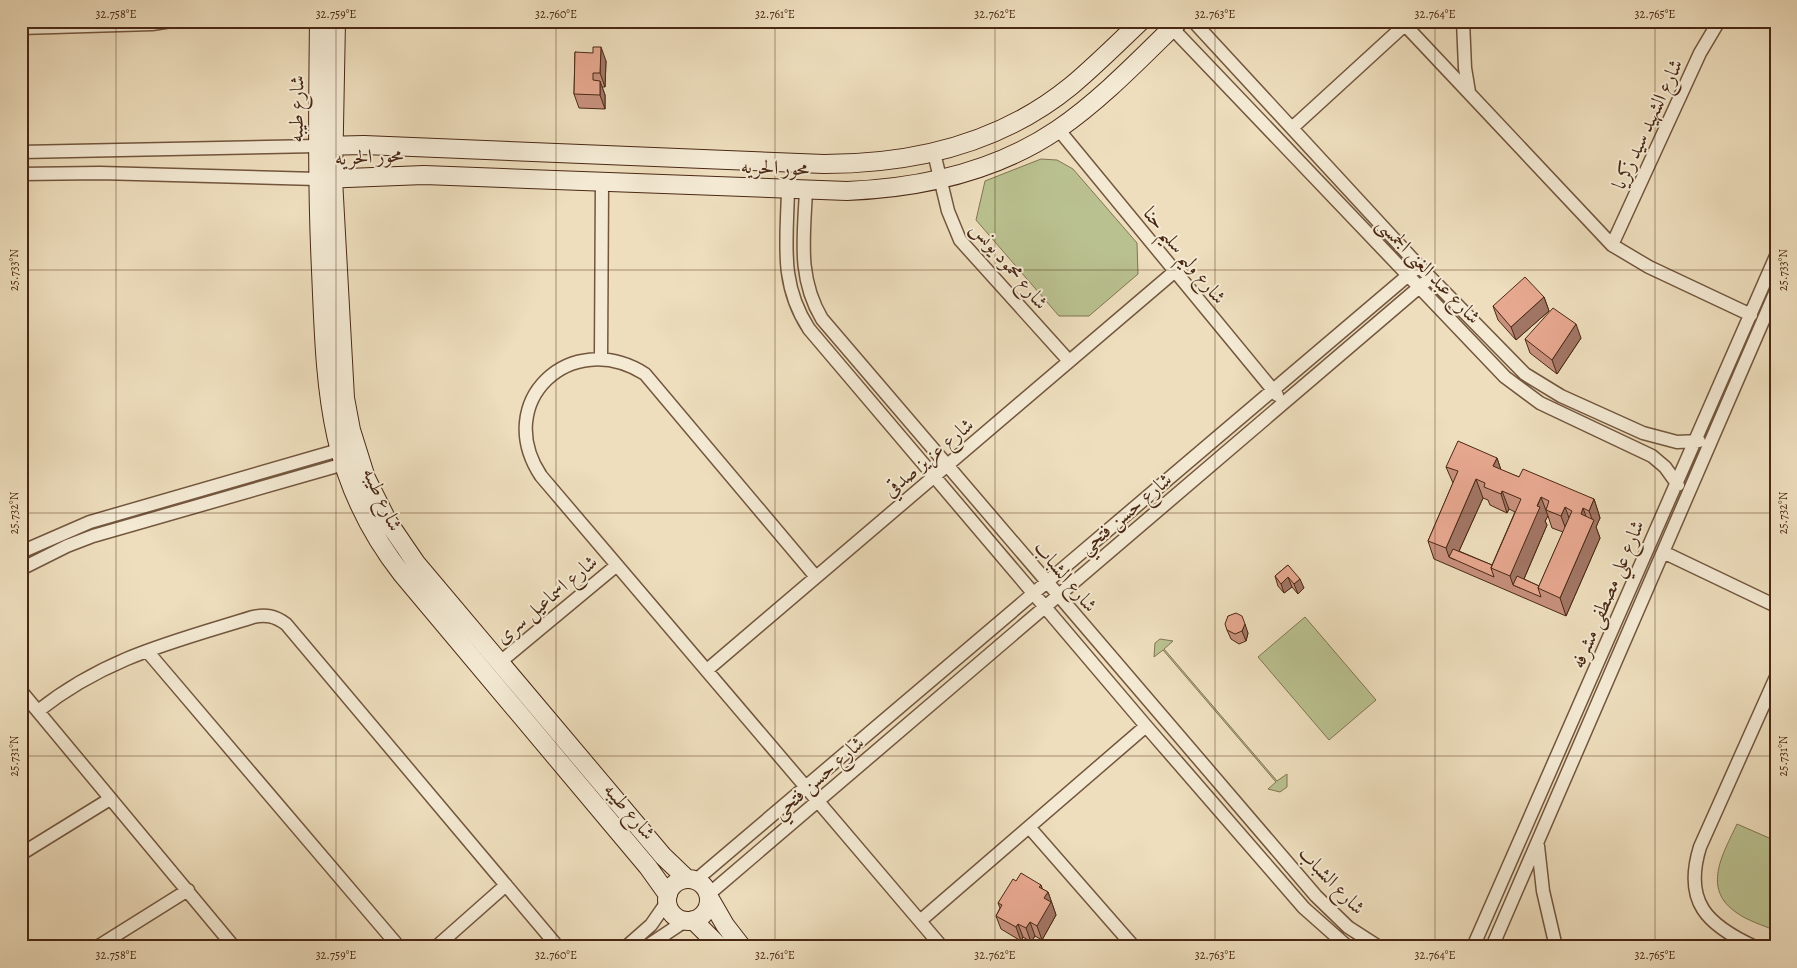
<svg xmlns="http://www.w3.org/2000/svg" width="1797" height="968" viewBox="0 0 1797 968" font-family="Alegreya,Amiri,serif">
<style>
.green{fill:#bac190;stroke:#827452}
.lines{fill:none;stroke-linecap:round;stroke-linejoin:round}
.minor-casing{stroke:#73563e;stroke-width:15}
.secondary-casing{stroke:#4a2814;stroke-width:20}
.minor{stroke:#f4ead4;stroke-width:12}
.secondary{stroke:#f4ead4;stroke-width:18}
.wall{fill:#c7907c;stroke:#4a2814;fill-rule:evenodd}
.shaded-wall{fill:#a27665;stroke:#4a2814}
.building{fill:#e7a890;stroke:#4a2814}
.ticks{fill:none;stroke:#4a2814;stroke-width:1;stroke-opacity:0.45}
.labels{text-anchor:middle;stroke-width:4;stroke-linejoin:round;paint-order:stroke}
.street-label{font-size:20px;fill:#4a2814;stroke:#f4ead4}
.neatline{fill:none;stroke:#4a2814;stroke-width:2}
.ticks-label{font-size:12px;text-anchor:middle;fill:#4a2814}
</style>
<rect width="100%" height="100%" fill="#eedebd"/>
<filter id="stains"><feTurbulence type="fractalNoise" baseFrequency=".004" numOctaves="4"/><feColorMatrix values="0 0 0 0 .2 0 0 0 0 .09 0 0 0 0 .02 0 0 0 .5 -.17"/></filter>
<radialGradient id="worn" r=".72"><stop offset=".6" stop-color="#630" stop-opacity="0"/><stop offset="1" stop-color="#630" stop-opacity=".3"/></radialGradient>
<path class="green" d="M 1041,159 L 1057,160 L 1073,169 L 1137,243 L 1138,274 L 1089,316 L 1059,316 L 976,220 L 985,181 Z
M 1305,617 L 1376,700 L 1329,740 L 1258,657 Z
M 1160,639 L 1173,641 L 1164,649 L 1277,781 L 1287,774 L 1287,787 L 1280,792 L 1268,789 L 1276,782 L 1163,650 L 1154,657 L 1155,643 Z
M 1737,824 L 1776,841 L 1776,931 C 1763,925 1748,921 1737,913 C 1701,889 1723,854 1737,824 Z"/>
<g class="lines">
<g class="minor-casing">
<path id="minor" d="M 1193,21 L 1419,266 L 1525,374 L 1561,396 L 1643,433 L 1677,442 L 1699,441
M 1463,21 L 1465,68 L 1469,92
M 1405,25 L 1612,245 L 1649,267 L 1751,315
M 21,28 L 152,24 L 171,21
M 1172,28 L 1505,377 L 1540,403 L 1652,456 L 1665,467 L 1678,485
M 1292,128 L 1409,21
M 1058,129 L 1277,395
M 21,152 L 317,146
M 934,153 L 948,211 L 960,240 L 1069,361
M 21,174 L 100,173 L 317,179
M 788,189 C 787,242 779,283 809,329 L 1146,726 L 1304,908 L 1348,947
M 806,190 C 804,237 797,277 822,319 L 1316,896 L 1348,927 L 1379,947
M 1612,245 L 1700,53 L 1719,21
M 601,358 L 602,181
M 21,552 L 90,522 L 339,450
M 1663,552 L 1776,606
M 21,569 L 67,546 L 93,536 L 344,464
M 816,577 L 645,374 C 570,327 492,402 541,476 L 942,947
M 147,651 L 399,947
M 499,663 L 617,565
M 707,670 L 1174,272
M 21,691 L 234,947
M 38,711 C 106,657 173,642 253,617 C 266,614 275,616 286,624 L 558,947
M 1029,827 L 1134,947
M 1538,846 L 1543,891 L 1556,947
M 21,854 L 110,799
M 696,880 L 1419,266
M 709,894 L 1430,278
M 920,921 L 1146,726
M 97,947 L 188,890
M 436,947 L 506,885
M 626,947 L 651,925 L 667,902
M 646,947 L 685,921
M 1473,947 L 1776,256
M 1492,947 L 1776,291
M 1755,947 C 1707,925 1683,902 1700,847 L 1776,677"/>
</g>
<g class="secondary-casing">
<path id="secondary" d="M 319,21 C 318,105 317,187 321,270 C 326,387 326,477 402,574 L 648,867 L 668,895
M 336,21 L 333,179 L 345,398 L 351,430 L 366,478 L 388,522 L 416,563 L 663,856 L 687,879
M 322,146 L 364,145 L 824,164 C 914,164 1000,144 1071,86 C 1095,66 1118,43 1141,21
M 322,179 L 424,175 L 847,191 C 921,188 995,172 1057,130 C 1101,100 1140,59 1179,21
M667 900a21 21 0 1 1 42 0a21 21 0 1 1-42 0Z
M 710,899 L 725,925 L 742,947
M 693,920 L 720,947"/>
</g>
<use href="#minor" class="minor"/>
<use href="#secondary" class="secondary"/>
</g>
<path class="wall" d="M 575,52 L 606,61 L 605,87 L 602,87 L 605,95 L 605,109 L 579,108 L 574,94 Z
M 1544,297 L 1549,311 L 1516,340 L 1498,320 L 1493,306 Z
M 1581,338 L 1557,374 L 1530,353 L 1525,339 Z
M 1497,458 L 1501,470 L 1519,477 L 1594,499 L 1600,518 L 1596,527 L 1600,538 L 1566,616 L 1434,559 L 1428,541 L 1453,483 L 1446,467 ZM 1483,498 L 1488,500 L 1490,505 L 1507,513 L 1509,509 L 1515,512 L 1492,565 L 1459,551 ZM 1548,516 L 1552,528 L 1563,532 L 1539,586 L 1524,579 L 1547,525 L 1545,521 Z
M 1288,565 L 1304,588 L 1298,594 L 1292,587 L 1284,593 L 1278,586 L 1275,576 Z
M 1228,616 L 1248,633 L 1246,641 L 1239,644 L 1231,639 L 1227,630 Z
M 1016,881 L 1041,885 L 1042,889 L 1048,892 L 1056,915 L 1042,940 L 1035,936 L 1031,942 L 1023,937 L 1021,941 L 1001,929 L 996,916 L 1000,908 L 998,903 Z"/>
<path class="shaded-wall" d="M 601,47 L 606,61 L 605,87 L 600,73 Z
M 600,81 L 605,95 L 605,109 L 600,95 Z
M 1544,297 L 1549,311 L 1516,340 L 1511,327 Z
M 1576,324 L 1581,338 L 1557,374 L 1552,360 Z
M 1497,458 L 1503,476 L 1493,466 Z
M 1476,479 L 1483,498 L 1455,560 L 1449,557 L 1446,548 Z
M 1502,491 L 1509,509 L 1507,513 L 1501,494 Z
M 1541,497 L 1548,516 L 1545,521 L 1547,525 L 1520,588 L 1513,585 L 1510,576 Z
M 1594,499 L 1600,518 L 1596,527 L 1600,538 L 1566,616 L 1560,598 L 1593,522 L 1589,511 Z
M 1565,507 L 1572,526 L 1568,535 L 1561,516 Z
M 1583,508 L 1590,527 L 1581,514 Z
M 1288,577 L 1292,587 L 1284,593 L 1281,584 Z
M 1300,579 L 1304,588 L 1298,594 L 1294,584 Z
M 1245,624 L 1248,633 L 1246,641 L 1242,631 Z
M 1041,885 L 1045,896 L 1048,892 L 1056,915 L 1042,940 L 1037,926 L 1039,887 Z
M 1030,922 L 1035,936 L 1031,942 L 1026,928 Z
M 1018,924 L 1023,937 L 1021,941 L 1016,927 Z"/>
<path class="building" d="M 593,47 L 601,47 L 600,73 L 593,73 L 593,80 L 600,81 L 600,95 L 574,94 L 575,52 L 593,53 Z
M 1525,277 L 1544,297 L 1511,327 L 1493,306 Z
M 1553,308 L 1576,324 L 1552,360 L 1525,339 Z
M 1458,441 L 1497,458 L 1493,466 L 1519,477 L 1523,469 L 1594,499 L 1589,511 L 1583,508 L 1581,514 L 1594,520 L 1560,598 L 1538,588 L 1572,511 L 1565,507 L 1561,516 L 1546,510 L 1549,501 L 1541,497 L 1537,506 L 1540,507 L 1510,576 L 1491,568 L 1521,499 L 1502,491 L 1501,494 L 1484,487 L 1485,483 L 1476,479 L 1446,548 L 1428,541 L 1458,471 L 1446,467 Z
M 1453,549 L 1492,565 L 1491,568 L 1494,577 L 1449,557 Z
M 1288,565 L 1300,579 L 1294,584 L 1288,577 L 1281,584 L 1275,576 Z
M 1517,576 L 1539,586 L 1538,588 L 1541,597 L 1513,585 Z
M 1236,613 L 1242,616 L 1245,624 L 1242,631 L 1235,634 L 1227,630 L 1225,624 L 1228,616 Z
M 1021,873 L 1041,885 L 1039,887 L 1048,892 L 1044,898 L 1051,902 L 1037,926 L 1030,922 L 1026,928 L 1018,924 L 1016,927 L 996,916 L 1002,905 L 998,903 L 1013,879 L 1016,881 Z"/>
<path class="ticks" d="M 116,21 L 116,947M 336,21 L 336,947M 556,21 L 556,947M 775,21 L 775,947M 995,21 L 995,947M 1215,21 L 1215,947M 1435,21 L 1435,947M 1655,21 L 1655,947M 21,28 L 1776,28M 21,270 L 1776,270M 21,513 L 1776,513M 21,756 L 1776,756"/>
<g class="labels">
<g class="street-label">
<text transform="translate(296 109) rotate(-89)" y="7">شارع طيبه</text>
<text transform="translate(1647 124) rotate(-65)" y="7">شارع الشهيد سيد زكريا</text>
<text transform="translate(369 156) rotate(-3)" y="7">محور الحريه</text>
<text transform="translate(775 167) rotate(2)" y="7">محور الحريه</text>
<text transform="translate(1185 255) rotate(51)" y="7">شارع وليم سليم حنا</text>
<text transform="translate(1010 265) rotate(50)" y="7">شارع محمود يونس</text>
<text transform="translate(1429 270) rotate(46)" y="7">شارع عبد الغنى الجمسى</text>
<text transform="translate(928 457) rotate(-40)" y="7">شارع عزيز صدقي</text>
<text transform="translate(383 499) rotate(65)" y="7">شارع طيبه</text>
<text transform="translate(1125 513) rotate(-40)" y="7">شارع حسن فتحي</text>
<text transform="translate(1066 576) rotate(50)" y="7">شارع الشباب</text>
<text transform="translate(1607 594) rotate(-67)" y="7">شارع علي مصطفى مشرفه</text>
<text transform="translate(546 599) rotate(-40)" y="7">شارع اسماعيل سرى</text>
<text transform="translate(818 777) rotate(-41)" y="7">شارع حسن فتحي</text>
<text transform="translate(630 811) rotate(50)" y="7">شارع طيبه</text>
<text transform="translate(1332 880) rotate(46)" y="7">شارع الشباب</text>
</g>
</g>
<rect width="1797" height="968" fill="none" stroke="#eedebd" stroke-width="55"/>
<rect x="28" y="28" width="1742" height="912" class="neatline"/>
<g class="ticks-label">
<text x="116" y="18">32.758°E</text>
<text x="336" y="18">32.759°E</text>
<text x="556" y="18">32.760°E</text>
<text x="775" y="18">32.761°E</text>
<text x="995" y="18">32.762°E</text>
<text x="1215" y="18">32.763°E</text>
<text x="1435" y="18">32.764°E</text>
<text x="1655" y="18">32.765°E</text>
<text transform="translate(14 270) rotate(-90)" y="4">25.733°N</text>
<text transform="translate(1783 270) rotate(-90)" y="4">25.733°N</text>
<text transform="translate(14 513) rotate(-90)" y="4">25.732°N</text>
<text transform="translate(1783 513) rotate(-90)" y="4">25.732°N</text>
<text transform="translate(14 756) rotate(-90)" y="4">25.731°N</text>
<text transform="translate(1783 756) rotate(-90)" y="4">25.731°N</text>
<text x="116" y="959">32.758°E</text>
<text x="336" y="959">32.759°E</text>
<text x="556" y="959">32.760°E</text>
<text x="775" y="959">32.761°E</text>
<text x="995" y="959">32.762°E</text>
<text x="1215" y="959">32.763°E</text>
<text x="1435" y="959">32.764°E</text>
<text x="1655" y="959">32.765°E</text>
</g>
<rect width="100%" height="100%" filter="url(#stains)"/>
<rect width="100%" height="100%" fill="url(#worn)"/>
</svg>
